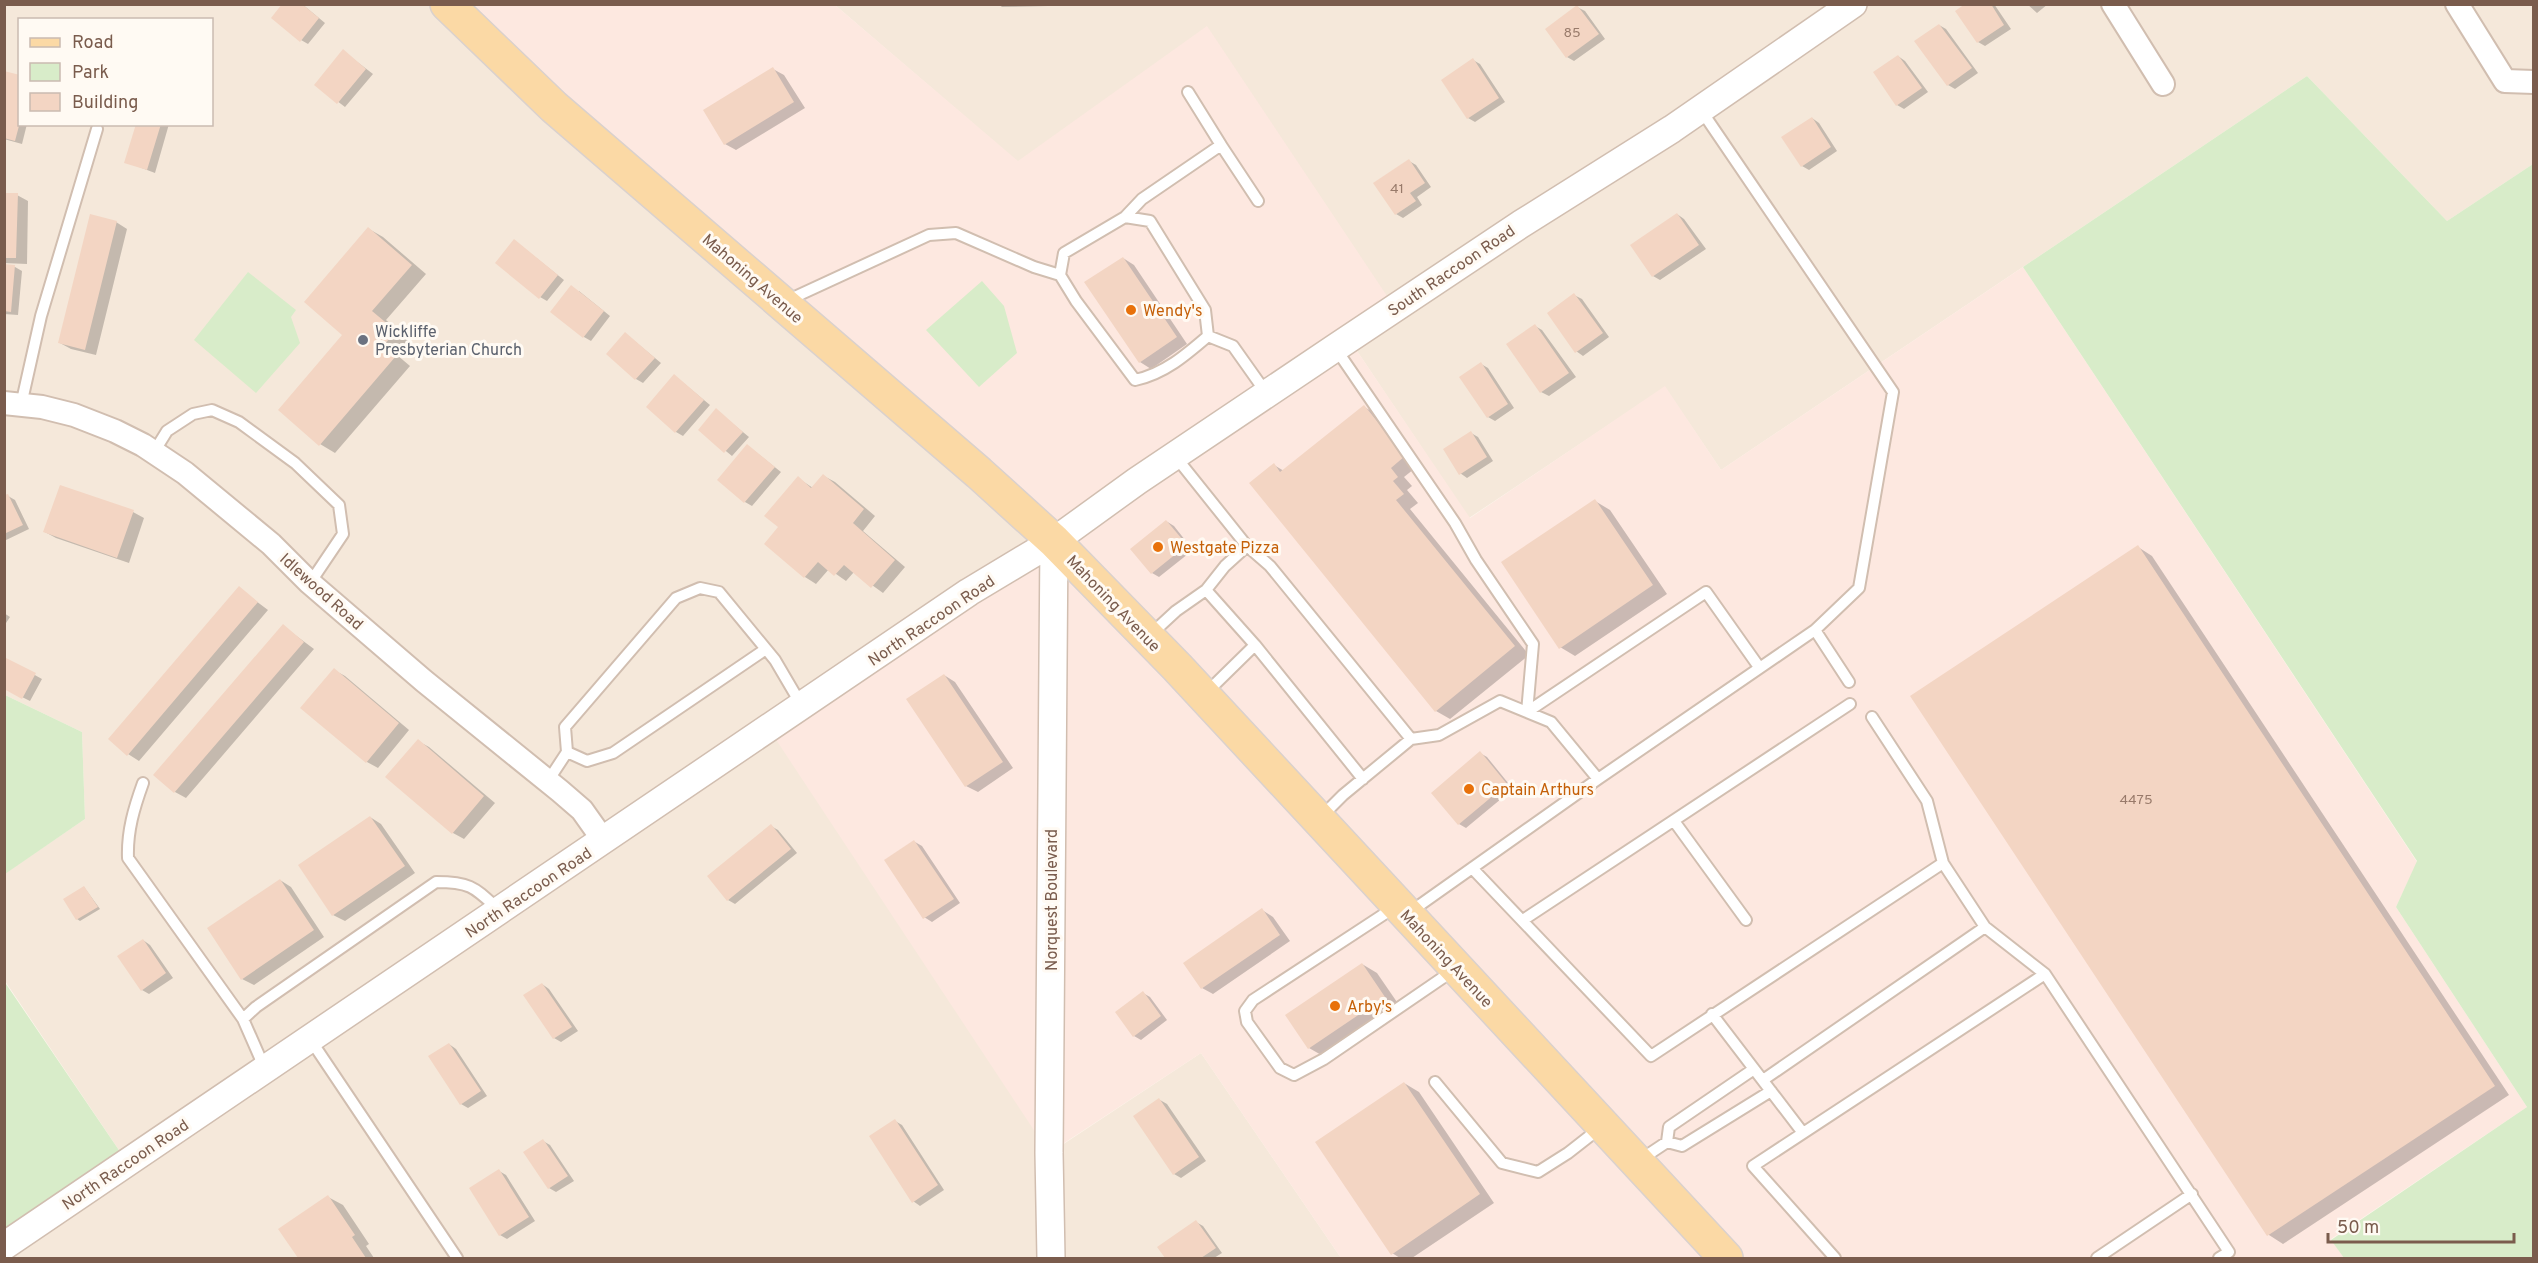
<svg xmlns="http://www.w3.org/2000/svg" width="2538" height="1263" viewBox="0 0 2538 1263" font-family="Overpass,sans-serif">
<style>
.residential{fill:#f5e8da;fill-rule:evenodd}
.commercial{fill:#fde8e0}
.green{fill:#d8ecc9}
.shadow{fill:#0003}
.building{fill:#f3d5c3}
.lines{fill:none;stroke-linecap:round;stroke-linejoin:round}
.service-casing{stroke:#d1beb0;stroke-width:14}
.minor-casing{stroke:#d1beb0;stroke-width:26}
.tertiary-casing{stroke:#d1beb0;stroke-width:30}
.primary-casing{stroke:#dad1cd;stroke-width:36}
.service{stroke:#fff;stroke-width:10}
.minor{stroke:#fff;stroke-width:22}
.tertiary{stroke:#fff;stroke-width:27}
.primary{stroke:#fbd9a5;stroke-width:33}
.food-dot{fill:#e8710a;stroke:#fffaf3;stroke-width:2}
.worship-dot{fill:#6b7280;stroke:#fffaf3;stroke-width:2}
.labels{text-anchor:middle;stroke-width:6;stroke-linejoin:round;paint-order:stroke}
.number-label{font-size:14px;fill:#987a6a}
.street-label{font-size:16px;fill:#7a5c4d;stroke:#fffaf3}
.food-label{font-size:16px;fill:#c56008;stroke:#fffaf3;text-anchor:start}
.worship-label{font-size:16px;fill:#5b616d;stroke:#fffaf3;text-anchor:start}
</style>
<rect width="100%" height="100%" fill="#fdf6ec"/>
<path class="residential" d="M 5,5 L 447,5 L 1054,541 L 1050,1153 L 1201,1053 L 1341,1258 L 5,1258 L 127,1162 L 5,981 L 4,874 L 85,819 L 82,732 L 5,695 ZM 20,20 L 212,20 L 212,124 L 20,124 Z
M 835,5 L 2533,5 L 2533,164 L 2447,221 L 2307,76 L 1721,470 L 1665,387 L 1469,518 L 1349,339 L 1207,27 L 1018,162 Z"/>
<path class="commercial" d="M 447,5 L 835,5 L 1018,161 L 1207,26 L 1395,308 L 1349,339 L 1470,518 L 1665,386 L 1721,470 L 2023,267 L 2417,862 L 2396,907 L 2527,1107 L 2331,1239 L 2344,1258 L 1341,1258 L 1201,1053 L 1049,1153 L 769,729 L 1053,542 Z"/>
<path class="green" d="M 2307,76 L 2447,221 L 2533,164 L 2533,1258 L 2344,1258 L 2331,1240 L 2527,1107 L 2396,907 L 2417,861 L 2023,267 Z
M 248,272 L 296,310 L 291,317 L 300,343 L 256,393 L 194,340 Z
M 982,281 L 1004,306 L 1017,353 L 979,387 L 926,330 Z
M 5,695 L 82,732 L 85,819 L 5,874 Z
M 4,981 L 127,1162 L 4,1246 Z"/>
<path class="shadow" d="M 302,4 L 325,23 L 308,44 L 301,40 Z
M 998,4 L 1048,4 L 1048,6 L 1002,7 Z
M 1968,4 L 1994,4 L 2011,29 L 1985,46 L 1978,42 L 1957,12 Z
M 2027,4 L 2048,4 L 2037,13 Z
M 1577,7 L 1585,11 L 1605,39 L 1574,61 L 1567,57 Z
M 1939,25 L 1946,29 L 1978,73 L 1955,89 L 1948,85 Z
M 343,51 L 373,74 L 345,107 L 316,85 Z
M 1898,56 L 1905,61 L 1928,92 L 1904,109 L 1897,105 Z
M 1473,60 L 1480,64 L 1505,102 L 1475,122 L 1468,118 Z
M 773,69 L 784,75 L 805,108 L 736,150 L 725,144 Z
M 4,73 L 20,77 L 20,124 L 27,124 L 22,144 L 4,139 Z
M 1812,118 L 1819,123 L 1837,151 L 1809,170 L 1802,166 Z
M 138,124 L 169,124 L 155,173 L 126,162 Z
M 1409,161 L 1416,165 L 1431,187 L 1417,197 L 1422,205 L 1403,218 L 1396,214 Z
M 4,195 L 17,195 L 28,201 L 27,264 L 4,263 Z
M 1677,214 L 1684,219 L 1706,249 L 1660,280 L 1653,276 Z
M 116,222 L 127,229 L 96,355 L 71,349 L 60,343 Z
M 369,229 L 383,237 L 426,274 L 386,320 L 410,341 L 397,355 L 410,366 L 335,453 L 320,444 Z
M 515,241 L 564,280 L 547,301 L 540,297 Z
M 1123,258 L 1134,265 L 1187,344 L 1151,369 L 1140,362 Z
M 4,266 L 15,267 L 22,271 L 18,315 L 4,314 Z
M 579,291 L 610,316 L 591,341 L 584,337 Z
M 1574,295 L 1582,299 L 1609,337 L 1583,356 L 1576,351 Z
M 1535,326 L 1542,330 L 1576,377 L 1549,396 L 1541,392 L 1508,345 Z
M 626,334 L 661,363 L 643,383 L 636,379 Z
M 1481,364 L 1488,368 L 1514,408 L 1495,421 L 1488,417 Z
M 675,376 L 710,405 L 683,436 L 676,432 Z
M 1364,407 L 1379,415 L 1419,465 L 1404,477 L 1412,486 L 1407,490 L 1418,503 L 1410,509 L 1529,655 L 1450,719 L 1436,711 L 1274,465 L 1284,471 Z
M 716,410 L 749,437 L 732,456 L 700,430 Z
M 1471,433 L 1478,437 L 1493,461 L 1467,478 L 1460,473 Z
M 748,446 L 781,472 L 752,506 L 745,502 Z
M 824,476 L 835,482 L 875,516 L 863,531 L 905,567 L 883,593 L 854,572 L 846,581 L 829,569 L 816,584 L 805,577 L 766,544 L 780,527 L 798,478 L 813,488 Z
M 8,496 L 15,500 L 29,529 L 4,541 L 4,497 Z
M 1595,501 L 1610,510 L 1667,594 L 1575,656 L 1560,647 Z
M 133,512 L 144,518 L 129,563 L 56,538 L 45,532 Z
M 1166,521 L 1174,526 L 1193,550 L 1159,577 L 1152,573 Z
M 2138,547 L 2152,556 L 2509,1095 L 2283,1244 L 2269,1235 L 1912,696 Z
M 239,588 L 268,610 L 139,761 L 128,754 Z
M 4,613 L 10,617 L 4,626 Z
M 283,626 L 314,649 L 186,798 L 175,792 L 155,775 Z
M 4,658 L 42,679 L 30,701 L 4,688 Z
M 334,670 L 345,676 L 409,730 L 378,768 L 367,762 L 302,708 Z
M 944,675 L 955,682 L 1013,768 L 978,792 L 966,786 Z
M 418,741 L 429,747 L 495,803 L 464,839 L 453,833 Z
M 1480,753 L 1487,757 L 1513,789 L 1466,828 L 1459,824 Z
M 370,817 L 381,824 L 415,873 L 345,921 L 333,915 Z
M 771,826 L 778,830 L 797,853 L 735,904 L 728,900 Z
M 915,842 L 922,846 L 960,903 L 932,922 L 924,917 Z
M 280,880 L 291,887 L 324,937 L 254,985 L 242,979 Z
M 84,887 L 100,909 L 80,921 L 77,919 Z
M 1262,910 L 1273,917 L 1290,941 L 1213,994 L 1202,988 Z
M 143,940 L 150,945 L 173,978 L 149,994 L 142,990 Z
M 1362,964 L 1377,973 L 1399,1005 L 1323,1056 L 1309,1048 Z
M 542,984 L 549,989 L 578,1031 L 561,1042 L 554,1038 Z
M 1143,993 L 1150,997 L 1167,1020 L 1141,1040 L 1134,1036 Z
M 449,1044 L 456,1049 L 487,1096 L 468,1108 L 461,1104 Z
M 1404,1083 L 1419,1092 L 1494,1203 L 1412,1258 L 1400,1258 L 1392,1253 Z
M 1160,1100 L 1167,1104 L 1206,1161 L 1181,1178 L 1174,1174 Z
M 895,1121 L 902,1125 L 944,1190 L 920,1206 L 913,1201 Z
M 543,1141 L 550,1145 L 574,1181 L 556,1192 L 549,1188 Z
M 499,1171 L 506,1175 L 535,1221 L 507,1239 L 500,1235 Z
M 328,1197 L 343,1205 L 369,1244 L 366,1246 L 374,1258 L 300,1258 L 280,1229 Z
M 1196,1222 L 1203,1226 L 1222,1253 L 1214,1258 L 1167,1258 L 1159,1247 Z"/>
<path class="building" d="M 282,4 L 302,4 L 319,18 L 300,42 L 271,18 Z
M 1965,4 L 1991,4 L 2004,25 L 1977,43 L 1955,11 Z
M 1577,5 L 1599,34 L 1566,58 L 1545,29 Z
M 1939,24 L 1972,68 L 1947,86 L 1914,41 Z
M 343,49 L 366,69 L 337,104 L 314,85 Z
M 1898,55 L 1922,88 L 1896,106 L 1873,72 Z
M 1473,58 L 1499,98 L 1467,119 L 1441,80 Z
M 773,67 L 794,102 L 724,145 L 703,110 Z
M 4,71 L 20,75 L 20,122 L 15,141 L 4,138 Z
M 1812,117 L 1831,147 L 1801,167 L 1781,137 Z
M 136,124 L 161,124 L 147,170 L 124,163 Z
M 1409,159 L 1425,183 L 1410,193 L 1416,201 L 1395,215 L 1373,183 Z
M 4,193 L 18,193 L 16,258 L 4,258 Z
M 1677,213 L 1699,245 L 1652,277 L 1630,245 Z
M 90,214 L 117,221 L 85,350 L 58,343 Z
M 368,227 L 412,265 L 372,311 L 396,331 L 383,346 L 396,356 L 319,446 L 278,410 L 342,335 L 304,302 Z
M 514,239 L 558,275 L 539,299 L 495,263 Z
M 1123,257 L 1177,337 L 1139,363 L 1084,282 Z
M 4,264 L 15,265 L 11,312 L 4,311 Z
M 571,285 L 604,311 L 583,338 L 550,312 Z
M 1574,293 L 1603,333 L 1575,353 L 1547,313 Z
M 1535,324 L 1569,373 L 1540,393 L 1506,344 Z
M 625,332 L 655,358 L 635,380 L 606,354 Z
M 1481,362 L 1508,404 L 1487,418 L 1459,377 Z
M 674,374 L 704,400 L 675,433 L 646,407 Z
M 1364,405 L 1405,456 L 1391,468 L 1398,477 L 1393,481 L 1404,494 L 1396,500 L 1515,646 L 1435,712 L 1249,483 L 1274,463 L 1280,472 Z
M 716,408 L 743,432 L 724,453 L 698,430 Z
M 1471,431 L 1487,457 L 1459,475 L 1443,449 Z
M 747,444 L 775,467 L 744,503 L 717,480 Z
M 823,474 L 864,509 L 853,523 L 895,560 L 871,588 L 844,565 L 834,576 L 818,562 L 804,578 L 764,544 L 778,527 L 764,516 L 798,476 L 811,488 Z
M 60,485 L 134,510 L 117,558 L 43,532 Z
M 8,494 L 23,525 L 4,534 L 4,495 Z
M 1595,499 L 1653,585 L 1559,649 L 1501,562 Z
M 1166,520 L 1187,545 L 1151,574 L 1130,549 Z
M 2138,545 L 2495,1086 L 2267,1236 L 1910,696 Z
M 239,586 L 258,602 L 127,756 L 108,739 Z
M 283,624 L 304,642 L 174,793 L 153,775 Z
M 4,657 L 36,673 L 22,699 L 4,689 Z
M 334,668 L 399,723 L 366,763 L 300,708 Z
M 944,674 L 1003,762 L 965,787 L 906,699 Z
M 418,739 L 484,796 L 452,834 L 385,777 Z
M 1480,751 L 1507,784 L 1458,825 L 1431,793 Z
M 370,816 L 405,866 L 332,916 L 298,865 Z
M 771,824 L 791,849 L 727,901 L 707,876 Z
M 914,840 L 954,899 L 923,919 L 884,860 Z
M 280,879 L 314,930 L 241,980 L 207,928 Z
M 84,886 L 98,907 L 76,920 L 63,899 Z
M 1262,908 L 1280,935 L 1201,989 L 1183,963 Z
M 143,939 L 166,973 L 141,991 L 117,956 Z
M 1362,963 L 1385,997 L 1308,1049 L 1285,1015 Z
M 542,983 L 572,1027 L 553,1039 L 523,995 Z
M 1143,991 L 1161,1016 L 1133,1037 L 1115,1012 Z
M 449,1043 L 481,1091 L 460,1105 L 428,1056 Z
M 1404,1082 L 1480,1194 L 1391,1255 L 1315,1142 Z
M 1159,1098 L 1199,1157 L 1173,1175 L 1133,1116 Z
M 895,1119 L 938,1185 L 912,1203 L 869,1136 Z
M 543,1139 L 568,1176 L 548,1189 L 523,1152 Z
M 499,1169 L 529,1217 L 499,1236 L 469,1188 Z
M 328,1195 L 355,1235 L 352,1237 L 366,1258 L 298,1258 L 278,1229 Z
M 1196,1220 L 1216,1248 L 1201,1258 L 1165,1258 L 1157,1247 Z"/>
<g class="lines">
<g class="service-casing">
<path id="service" d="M 1221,145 L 1258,201
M 1125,217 L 1150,221 L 1205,310 L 1208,336 C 1186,355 1164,374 1135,380 L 1076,301 L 1060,275 L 1064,253 Z
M 1125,217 L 1142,199 L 1221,145 L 1188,92
M 786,301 L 929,235 L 956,233 L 1034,267 L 1060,275
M 1208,336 L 1233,346 L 1267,394
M 1336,349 L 1455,523 L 1476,560 L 1533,644 L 1527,712
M 21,405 L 41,316 L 97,129
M 154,452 L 167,431 L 193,414 L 212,410 L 239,422 L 295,463 L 339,505 L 343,534 L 310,583
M 1175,456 L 1247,546 L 1225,566 L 1206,590 L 1255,645 L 1206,693
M 1247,546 L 1270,566 L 1411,739 L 1343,795 L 1322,816
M 1815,630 L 1849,682
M 1150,635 L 1176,611 L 1206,590
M 1255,645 L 1363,779
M 1527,712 L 1706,592 L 1759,667
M 1872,717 L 1927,801 L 1943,863 L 1985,927 L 2045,974 L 2229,1252 L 2219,1258
M 1411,739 L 1439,735 L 1500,701 L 1551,722 L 1598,779
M 567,752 L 587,761 L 613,753 L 766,649
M 548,781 L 567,752 L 565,727 L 676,598 L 700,588 L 719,592 L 775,660 L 802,706
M 143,783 C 134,808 127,831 128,858 L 243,1019
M 1674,821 L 1746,920
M 1472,868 L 1651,1056 L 1943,863
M 1395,907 L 1253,1000 L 1245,1011 L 1247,1022 L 1280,1068 L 1294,1075 L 1324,1059 L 1454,970
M 1410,912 L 1598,779 L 1815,630 L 1859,588 L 1893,392 L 1701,110
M 1523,920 L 1850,704
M 1712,1014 L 1803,1133
M 310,1039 L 457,1258
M 265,1069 L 243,1019 L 256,1007 L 436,882 C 472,882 475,888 500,911
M 1763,1080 L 1985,927
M 1435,1082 L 1502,1163 L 1538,1172 L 1568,1153 L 1600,1128
M 1667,1142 L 1669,1127 L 1754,1069
M 1640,1160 L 1667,1142 L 1682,1146 L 1771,1091
M 1835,1258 L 1753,1166 L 2045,974
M 2097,1258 L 2192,1194"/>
</g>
<g class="minor-casing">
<path id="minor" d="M 2113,4 L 2163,84
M 2457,4 L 2505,81 L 2534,82
M 4,403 L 42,407 L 74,415 L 115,431 L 143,445 L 185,473 L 271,544 L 310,583 L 424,681 L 560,791 L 582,810 L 604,841"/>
</g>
<g class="tertiary-casing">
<path id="tertiary" d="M 4,1246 L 969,592 L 1054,541 L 1137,481 L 1335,348 L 1521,224 L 1672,129 L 1853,4
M 1051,1258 L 1049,1153 L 1054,541"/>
</g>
<g class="primary-casing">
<path id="primary" d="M 447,4 L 554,107 L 979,473 L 1054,541 L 1177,667 L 1726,1258"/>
</g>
<use href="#service" class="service"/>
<use href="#minor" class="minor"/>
<use href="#tertiary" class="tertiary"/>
<use href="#primary" class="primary"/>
</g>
<g class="food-dot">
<circle cx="1131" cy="310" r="6"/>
<circle cx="1158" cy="547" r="6"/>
<circle cx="1469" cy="789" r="6"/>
<circle cx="1335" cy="1006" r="6"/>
</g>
<circle class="worship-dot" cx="363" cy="340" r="6"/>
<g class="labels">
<g class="number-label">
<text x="1572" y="37">85</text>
<text x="1397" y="193">41</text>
<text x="2136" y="804">4475</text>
</g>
<g class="street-label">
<text transform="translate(1451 270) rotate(-34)" y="6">South Raccoon Road</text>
<text transform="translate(753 278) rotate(41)" y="6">Mahoning Avenue</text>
<text transform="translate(322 591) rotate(42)" y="6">Idlewood Road</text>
<text transform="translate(1114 603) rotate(46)" y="6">Mahoning Avenue</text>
<text transform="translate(931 620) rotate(-34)" y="6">North Raccoon Road</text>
<text transform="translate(528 892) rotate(-34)" y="6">North Raccoon Road</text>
<text transform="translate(1051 900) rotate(-90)" y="6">Norquest Boulevard</text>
<text transform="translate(1447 958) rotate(47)" y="6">Mahoning Avenue</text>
<text transform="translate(125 1164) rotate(-34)" y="6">North Raccoon Road</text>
</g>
<g class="food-label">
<text x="1143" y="316">Wendy's</text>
<text x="1170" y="553">Westgate Pizza</text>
<text x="1481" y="795">Captain Arthurs</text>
<text x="1347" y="1012">Arby's</text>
</g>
<g class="worship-label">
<text x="375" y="337">Wickliffe<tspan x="375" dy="18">Presbyterian Church</tspan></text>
</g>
</g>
<rect width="2538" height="1263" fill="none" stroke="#7a5c4d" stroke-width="12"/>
<rect x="18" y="18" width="195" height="108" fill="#fffaf3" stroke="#cabbb1" stroke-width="1.5"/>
<rect x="30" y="38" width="30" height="9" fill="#fbd9a5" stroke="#cabbb1" stroke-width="1.5"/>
<text x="72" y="48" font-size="18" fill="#7a5c4d">Road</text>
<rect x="30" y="63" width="30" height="18" fill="#d8ecc9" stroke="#cabbb1" stroke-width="1.5"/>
<text x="72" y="78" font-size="18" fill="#7a5c4d">Park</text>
<rect x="30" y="93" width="30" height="18" fill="#f3d5c3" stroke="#cabbb1" stroke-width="1.5"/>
<text x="72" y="108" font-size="18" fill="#7a5c4d">Building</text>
<path d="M2328 1233v9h186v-9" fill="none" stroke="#7a5c4d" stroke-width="3"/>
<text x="2337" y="1233" font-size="18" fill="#7a5c4d" stroke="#fffaf3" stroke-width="4.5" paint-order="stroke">50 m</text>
</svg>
